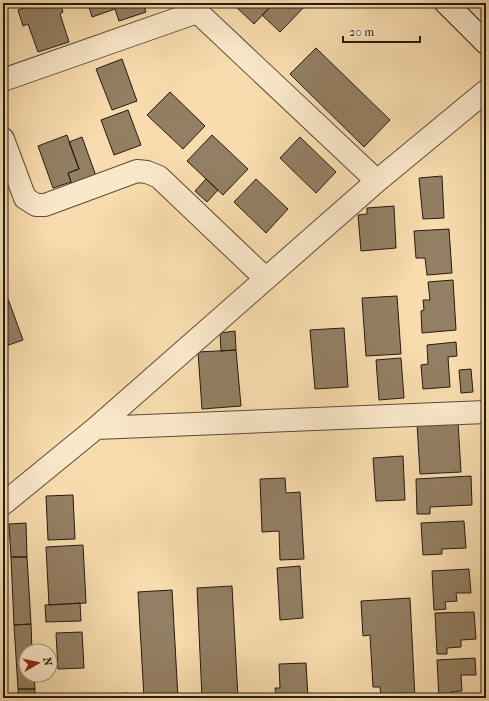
<svg xmlns="http://www.w3.org/2000/svg" width="489" height="701" viewBox="0 0 489 701" font-family="'IM FELL French Canon',serif">
<style>
.building{fill:#937f63;stroke:#251b11}
.lines{fill:none;stroke-linecap:round;stroke-linejoin:round}
.street-casing{stroke:#5a4b38;stroke-width:24}
.secondary-casing{stroke:#251b11;stroke-width:24}
.street{stroke:#fae8ca;stroke-width:22}
.secondary{stroke:#fae8ca;stroke-width:22}
</style>
<rect width="100%" height="100%" fill="#f8dcae"/>
<filter id="stains"><feTurbulence type="fractalNoise" baseFrequency=".005" numOctaves="4"/><feColorMatrix values="0 0 0 0 .2 0 0 0 0 .09 0 0 0 0 .02 0 0 0 .5 -.17"/></filter>
<radialGradient id="worn" r=".72"><stop offset=".6" stop-color="#630" stop-opacity="0"/><stop offset="1" stop-color="#630" stop-opacity=".3"/></radialGradient>
<path class="building" d="M 38,3 L 60,3 L 63,12 L 60,14 L 69,42 L 38,52 L 28,24 L 23,26 L 18,10 Z
M 88,3 L 143,3 L 146,12 L 119,21 L 115,9 L 92,17 Z
M 232,3 L 274,3 L 254,24 Z
M 274,3 L 308,3 L 280,32 L 262,15 Z
M 316,48 L 390,120 L 364,147 L 290,74 Z
M 122,59 L 137,101 L 112,110 L 96,69 Z
M 170,92 L 205,126 L 183,149 L 147,115 Z
M 128,110 L 141,145 L 114,155 L 101,120 Z
M 67,135 L 79,169 L 68,173 L 71,182 L 53,188 L 38,146 Z
M 212,135 L 248,169 L 223,195 L 187,161 Z
M 82,137 L 96,176 L 72,185 L 68,173 L 79,169 L 69,142 Z
M 300,137 L 336,172 L 316,193 L 280,158 Z
M 442,176 L 444,218 L 423,219 L 419,178 Z
M 206,179 L 218,190 L 207,202 L 195,191 Z
M 256,179 L 288,209 L 266,233 L 234,202 Z
M 394,206 L 396,248 L 361,251 L 358,215 L 367,214 L 367,208 Z
M 449,229 L 452,273 L 427,275 L 425,258 L 416,258 L 414,231 Z
M 453,280 L 456,330 L 422,333 L 421,311 L 424,310 L 423,300 L 430,300 L 428,282 Z
M 397,296 L 401,354 L 366,356 L 362,298 Z
M 8,299 L 23,340 L 3,347 L 3,301 Z
M 344,328 L 348,387 L 315,389 L 310,330 Z
M 235,331 L 236,350 L 221,351 L 220,333 Z
M 456,342 L 457,356 L 448,357 L 450,387 L 423,389 L 421,365 L 428,364 L 427,345 Z
M 236,350 L 241,406 L 202,409 L 198,352 Z
M 401,358 L 404,398 L 379,400 L 376,360 Z
M 471,369 L 473,392 L 461,393 L 459,370 Z
M 484,372 L 486,372 L 485,399 Z
M 458,422 L 461,472 L 420,474 L 417,424 Z
M 403,456 L 405,500 L 376,501 L 373,458 Z
M 471,476 L 472,505 L 430,507 L 430,514 L 417,514 L 416,479 Z
M 285,478 L 286,493 L 300,492 L 304,559 L 280,560 L 279,531 L 262,532 L 260,479 Z
M 73,495 L 75,539 L 48,540 L 46,496 Z
M 464,521 L 466,548 L 442,549 L 442,554 L 423,555 L 421,523 Z
M 26,523 L 27,557 L 11,557 L 9,524 Z
M 83,545 L 86,603 L 49,605 L 46,547 Z
M 11,557 L 27,557 L 31,624 L 14,625 Z
M 300,566 L 303,618 L 280,620 L 277,568 Z
M 469,569 L 471,593 L 456,593 L 457,601 L 445,602 L 446,609 L 434,610 L 432,571 Z
M 232,586 L 238,698 L 202,698 L 197,588 Z
M 172,590 L 178,698 L 144,698 L 138,592 Z
M 410,598 L 415,698 L 381,698 L 380,687 L 373,687 L 370,635 L 363,636 L 361,601 Z
M 80,603 L 81,621 L 46,622 L 45,605 Z
M 474,612 L 476,639 L 461,640 L 461,647 L 447,648 L 447,654 L 437,654 L 435,613 Z
M 31,624 L 32,651 L 26,651 L 26,675 L 34,675 L 35,689 L 18,689 L 14,625 Z
M 82,632 L 84,668 L 58,669 L 56,633 Z
M 475,658 L 476,675 L 461,675 L 462,691 L 451,692 L 452,698 L 439,698 L 437,660 Z
M 306,663 L 308,698 L 276,698 L 275,688 L 280,688 L 279,664 Z
M 18,689 L 35,689 L 35,698 L 18,698 Z
M 128,693 L 128,698 L 95,698 L 95,695 Z"/>
<g class="lines">
<g class="street-casing">
<path id="street" d="M 188,3 L 377,181
M 3,80 L 197,12
M 3,139 L 25,198 L 36,205 L 45,205 L 137,171 L 147,172 L 159,177 L 265,278
M 96,428 L 486,412
M 3,504 L 96,428 L 377,181 L 486,91"/>
</g>
<g class="secondary-casing">
<path id="secondary" d="M 446,3 L 486,43"/>
</g>
<use href="#street" class="street"/>
<use href="#secondary" class="secondary"/>
</g>
<rect width="489" height="701" fill="none" stroke="#f8dcae" stroke-width="16"/>
<rect x="4" y="4" width="481" height="693" fill="none" stroke="#251b11" stroke-width="2"/>
<rect x="8" y="8" width="473" height="685" fill="none" stroke="#251b11"/>
<g transform="translate(38 663) rotate(81)"><circle r="19" fill="#fae8ca" stroke="#a59680"/>
<path d="M0-3L7 15L0 10L-7 15Z" fill="#8f2418"/>
<text y="-6" font-size="11" font-weight="bold" text-anchor="middle" fill="#251b11">N</text>
</g>
<path d="M343 36v6h77v-6" fill="none" stroke="#251b11" stroke-width="2"/>
<text x="349" y="36" font-size="12" fill="#251b11" stroke="#fae8ca" stroke-width="3" paint-order="stroke">20 m</text>
<rect width="100%" height="100%" filter="url(#stains)"/>
<rect width="100%" height="100%" fill="url(#worn)"/>
</svg>
